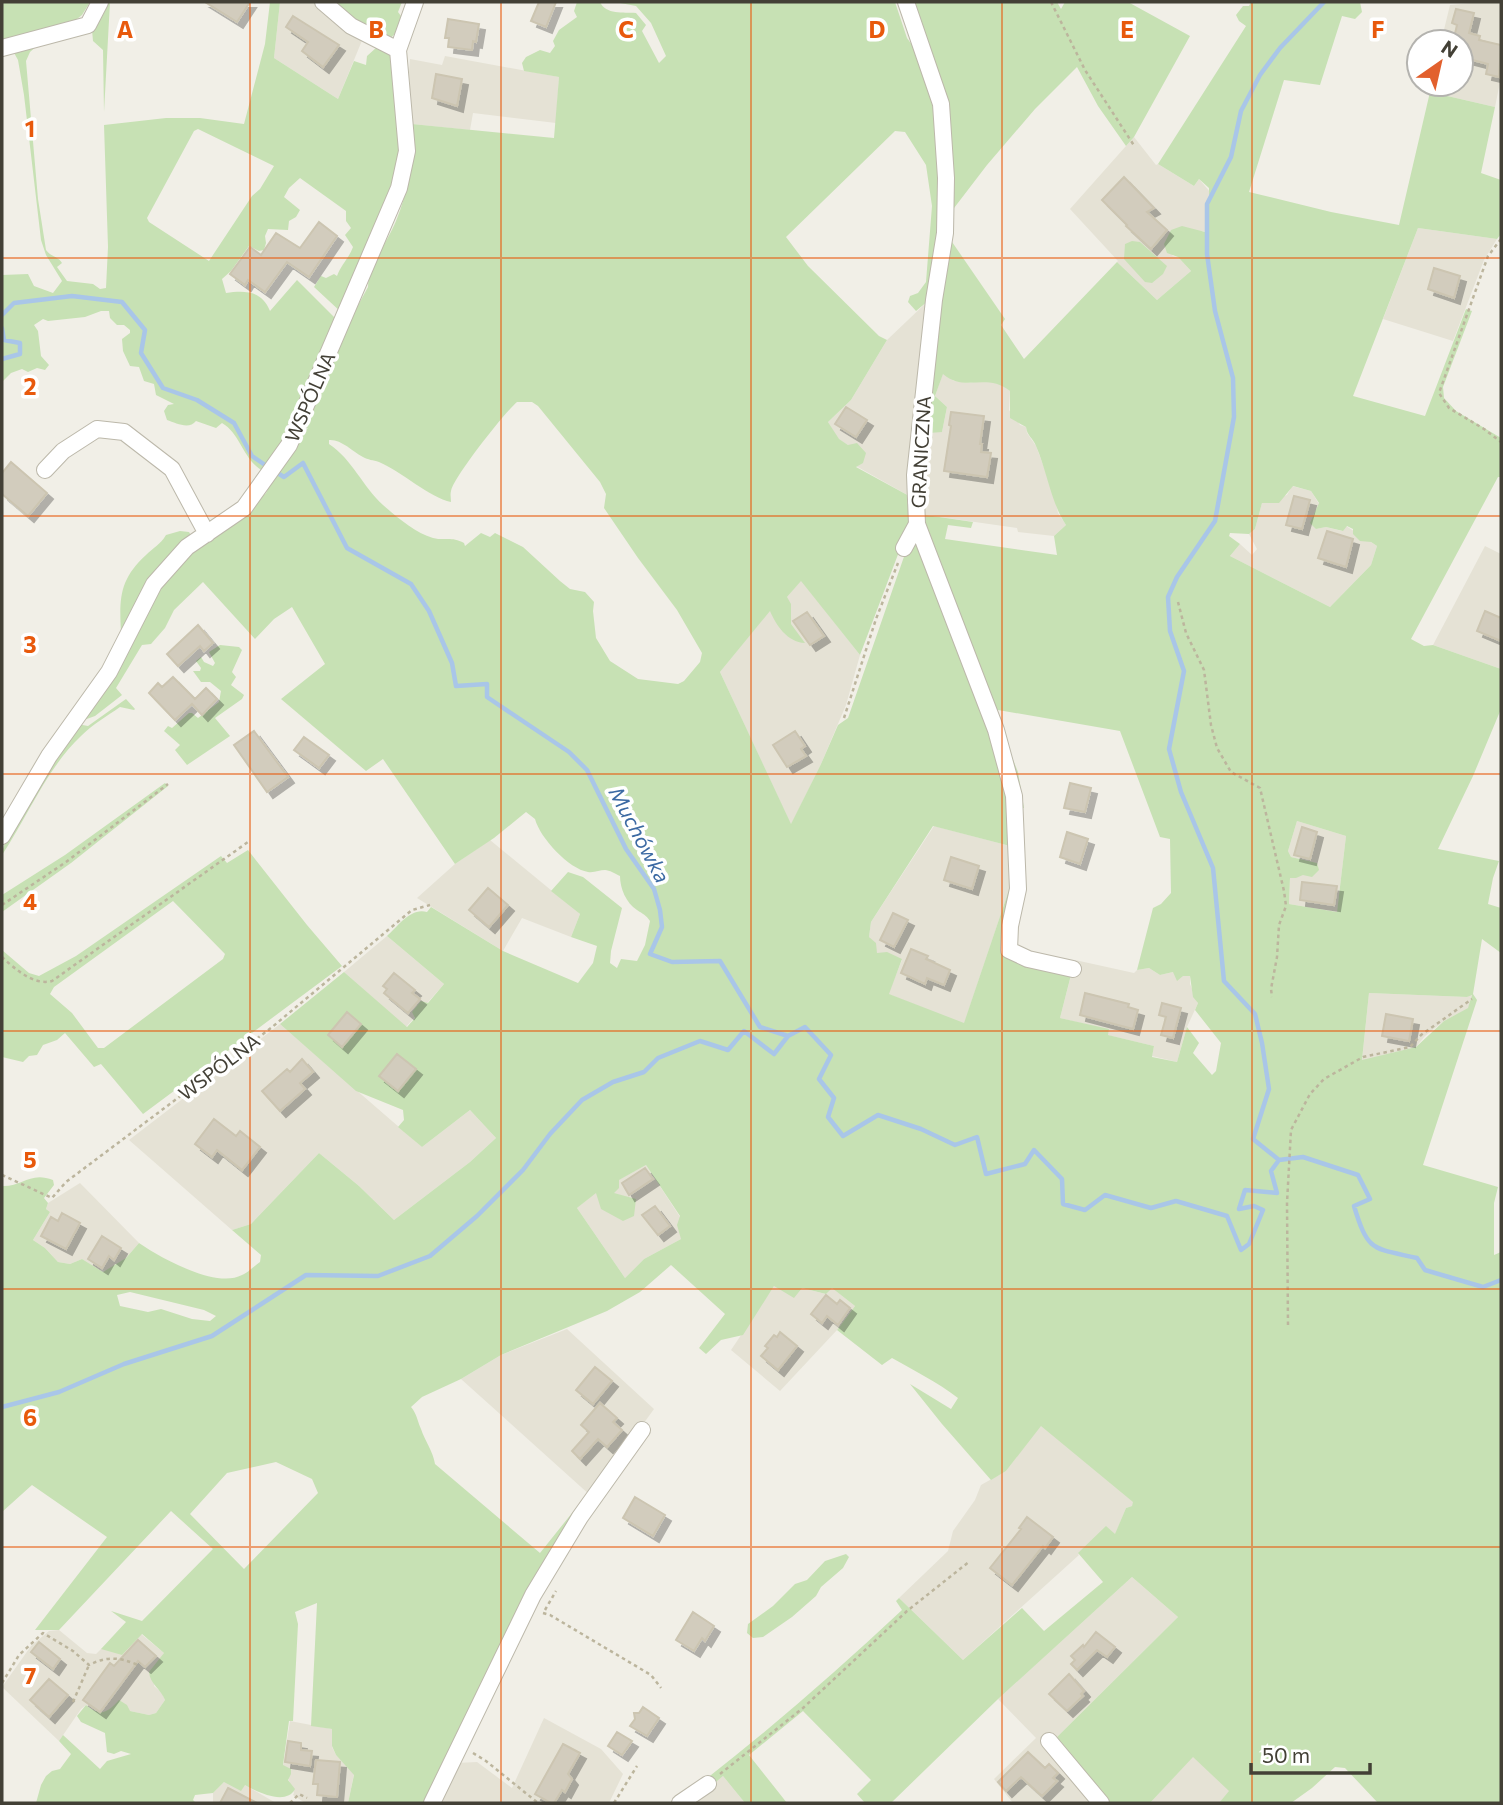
<svg xmlns="http://www.w3.org/2000/svg" width="1503" height="1805" viewBox="0 0 1503 1805" font-family="Commissioner,sans-serif">
<style>
.residential{fill:#e5e2d5}
.green{fill:#c7e1b4;fill-rule:evenodd}
.lines{fill:none;stroke-linecap:round;stroke-linejoin:round}
.stream{stroke:#a9c6e8;stroke-width:4.5}
.building{fill:#d2ccbd;stroke:#ccc5b1;stroke-width:2;filter:url(#shadow)}
.minor-casing{stroke:#bcb8aa;stroke-width:18}
.path{stroke:#bcb59d;stroke-width:2.5;stroke-dasharray:3.5 3.5;stroke-linecap:butt}
.minor{stroke:#fff;stroke-width:16}
.grid{fill:none;stroke:#e8590c;stroke-width:2;stroke-opacity:0.55}
.labels{text-anchor:middle;stroke-width:7;stroke-linejoin:round;paint-order:stroke}
.street-label{font-size:19px;fill:#434036;stroke:#fff}
.water-label{font-size:21px;font-style:italic;fill:#3c6aa3;stroke:#fff}
.grid-label{font-size:23px;text-anchor:middle;font-weight:bold;fill:#e8590c;stroke:#fff;stroke-width:7;stroke-linejoin:round;paint-order:stroke}
</style>
<defs>
<filter id="shadow"><feDropShadow dx="6" dy="6" stdDeviation="0" flood-color="#0004"/></filter>
</defs>
<rect width="100%" height="100%" fill="#f1efe7"/>
<path class="residential" d="M 280,2 L 318,2 L 363,38 L 338,99 L 274,58 Z
M 1483,2 L 1501,2 L 1501,77 L 1495,107 L 1430,92 L 1432,84 L 1461,84 L 1461,42 L 1441,42 L 1450,5 Z
M 445,56 L 559,77 L 556,123 L 473,113 L 470,130 L 412,124 L 409,72 L 410,59 L 442,65 Z
M 1134,137 L 1156,165 L 1158,164 L 1194,186 L 1199,179 L 1210,192 L 1209,233 L 1202,231 L 1172,256 L 1178,257 L 1191,271 L 1157,300 L 1117,262 L 1118,261 L 1070,209 Z
M 1418,228 L 1497,239 L 1484,260 L 1453,341 L 1383,319 Z
M 928,301 L 917,425 L 942,432 L 947,407 L 935,396 L 943,373 L 954,381 L 970,383 L 984,380 L 1003,385 L 1010,391 L 1009,410 L 1020,425 L 1026,427 L 1027,433 L 1036,446 L 1054,494 L 1058,513 L 1066,525 L 1054,536 L 1018,532 L 1017,528 L 919,514 L 911,497 L 856,466 L 848,445 L 838,439 L 828,422 L 851,400 L 887,340 Z
M 1292,486 L 1311,491 L 1319,504 L 1313,515 L 1316,529 L 1326,527 L 1342,531 L 1346,526 L 1377,546 L 1371,565 L 1330,607 L 1230,556 L 1240,544 L 1252,555 L 1257,549 L 1249,534 L 1255,529 L 1262,503 L 1287,495 Z
M 1485,546 L 1501,554 L 1501,669 L 1433,645 Z
M 801,580 L 860,655 L 846,705 L 821,764 L 791,825 L 720,672 L 770,610 L 787,597 Z
M 1297,821 L 1346,836 L 1337,912 L 1289,904 L 1290,877 L 1317,863 L 1291,857 L 1288,851 Z
M 934,826 L 1014,847 L 1014,875 L 964,1024 L 888,994 L 902,960 L 877,953 L 869,937 L 871,922 Z
M 490,840 L 580,914 L 571,937 L 522,918 L 503,951 L 417,898 L 455,864 Z
M 387,936 L 444,984 L 406,1027 L 344,972 Z
M 1075,960 L 1134,973 L 1137,970 L 1149,968 L 1160,975 L 1173,972 L 1190,976 L 1190,984 L 1198,1003 L 1187,1027 L 1177,1062 L 1152,1056 L 1154,1046 L 1107,1035 L 1109,1030 L 1060,1018 Z
M 1369,993 L 1467,997 L 1472,994 L 1469,1008 L 1444,1021 L 1425,1036 L 1416,1047 L 1362,1061 Z
M 280,1024 L 422,1147 L 470,1110 L 496,1138 L 470,1162 L 394,1220 L 359,1186 L 319,1153 L 251,1224 L 232,1230 L 129,1140 Z
M 646,1165 L 680,1217 L 681,1239 L 644,1259 L 625,1278 L 577,1208 L 596,1192 Z
M 80,1183 L 139,1243 L 126,1258 L 107,1271 L 99,1270 L 82,1259 L 70,1264 L 58,1262 L 45,1248 L 33,1240 L 50,1212 L 46,1209 L 48,1203 Z
M 774,1286 L 802,1288 L 826,1294 L 831,1287 L 855,1306 L 837,1330 L 780,1391 L 731,1350 Z
M 567,1329 L 654,1409 L 591,1496 L 461,1379 L 501,1355 Z
M 1041,1425 L 1134,1502 L 1132,1506 L 1126,1508 L 1115,1535 L 1106,1527 L 1078,1554 L 1079,1555 L 963,1660 L 899,1598 L 948,1551 L 953,1531 L 975,1500 L 981,1485 L 1006,1471 Z
M 1132,1577 L 1178,1617 L 1058,1736 L 1106,1803 L 1013,1803 L 994,1779 L 1036,1738 L 998,1699 Z
M 59,1630 L 87,1653 L 96,1654 L 101,1649 L 141,1634 L 164,1653 L 154,1686 L 162,1693 L 165,1700 L 156,1713 L 149,1715 L 130,1711 L 99,1714 L 86,1705 L 81,1709 L 59,1741 L 2,1687 L 31,1646 L 49,1631 Z
M 544,1718 L 601,1749 L 623,1774 L 609,1803 L 436,1803 L 456,1763 L 477,1762 L 512,1788 Z
M 290,1721 L 332,1729 L 332,1747 L 336,1755 L 354,1774 L 348,1803 L 305,1803 L 293,1795 L 294,1793 L 283,1766 Z
M 1193,1756 L 1230,1791 L 1219,1803 L 1150,1803 Z
M 723,1776 L 745,1803 L 689,1803 Z
M 224,1782 L 245,1785 L 276,1803 L 213,1803 L 213,1793 Z"/>
<path class="green" d="M 2,2 L 90,2 L 82,15 L 72,23 L 2,42 Z
M 106,2 L 110,2 L 104,112 L 103,50 L 93,41 L 92,30 L 99,15 L 103,15 Z
M 270,2 L 280,2 L 274,58 L 338,99 L 354,61 L 366,65 L 367,56 L 377,47 L 390,54 L 396,61 L 402,142 L 397,169 L 342,313 L 314,287 L 321,276 L 326,278 L 334,274 L 337,276 C 341,265 349,258 353,247 L 345,235 L 351,228 L 346,221 L 346,211 L 300,178 L 289,188 L 284,197 L 300,210 L 296,217 L 289,221 L 288,230 L 268,229 L 265,236 L 266,243 L 264,250 L 259,251 L 249,246 L 231,271 L 222,279 L 226,293 C 246,290 262,291 270,311 L 297,280 L 337,320 L 280,446 L 263,471 C 243,460 241,434 222,423 L 216,428 L 196,421 C 189,430 176,423 167,420 L 164,411 L 168,405 L 174,404 L 156,395 L 154,384 L 144,381 L 139,367 L 130,366 L 123,351 L 122,339 L 130,333 L 130,330 L 124,325 L 117,325 L 110,318 L 109,311 L 101,311 L 85,317 L 48,321 L 43,319 L 34,325 L 38,331 L 41,356 L 49,365 L 45,370 L 37,368 L 28,372 L 22,369 L 11,373 L 2,382 L 2,275 L 28,274 L 34,286 L 53,293 L 62,281 L 46,255 L 41,240 L 24,95 L 18,60 L 13,51 L 39,44 L 30,52 L 26,61 L 38,199 L 46,250 C 51,257 58,256 62,263 L 57,267 L 67,281 L 93,284 L 100,289 L 106,288 L 108,247 L 104,125 L 166,118 L 200,118 L 244,124 L 265,44 ZM 198,129 L 274,166 L 260,189 L 252,196 L 209,261 L 149,222 L 147,218 L 194,131 Z
M 333,2 L 402,2 L 398,12 L 401,16 L 399,29 L 390,39 L 367,29 Z
M 577,2 L 600,2 C 606,15 623,12 636,13 L 646,25 L 642,31 L 659,63 L 666,56 L 651,23 L 636,6 L 615,2 L 895,2 L 907,38 L 915,49 L 925,77 L 934,112 L 941,216 L 928,301 L 916,311 L 908,302 L 910,296 L 918,293 L 926,282 L 932,206 L 926,165 L 905,132 L 895,131 L 786,237 L 808,266 L 879,336 L 887,340 L 851,400 L 828,422 L 839,439 L 848,445 L 857,443 L 866,453 L 863,463 L 856,467 L 911,497 L 911,520 L 860,655 L 801,581 L 787,597 L 791,604 L 791,624 L 805,643 C 787,642 776,625 770,611 L 720,672 L 791,824 L 821,764 L 838,725 L 848,718 L 907,548 L 920,544 L 1002,764 L 1014,847 L 933,826 L 871,922 L 869,937 L 876,943 L 877,953 L 887,952 L 902,959 L 889,994 L 964,1023 L 1014,875 L 1006,948 L 1072,971 L 1060,1018 L 1109,1029 L 1108,1035 L 1154,1046 L 1152,1057 L 1177,1062 L 1187,1027 L 1199,1043 L 1193,1053 L 1212,1075 L 1216,1071 L 1221,1043 L 1195,1010 L 1198,1003 L 1193,997 L 1190,976 L 1183,976 L 1177,981 L 1173,972 L 1160,975 L 1149,968 L 1137,970 L 1153,908 L 1161,904 L 1171,893 L 1170,839 L 1160,837 L 1120,731 L 998,710 L 995,715 L 1018,772 L 1024,808 L 1019,808 L 919,514 L 973,522 L 971,528 L 948,525 L 945,539 L 1057,555 L 1054,536 L 1066,525 C 1051,503 1047,471 1036,446 C 1033,438 1027,436 1026,427 L 1010,418 L 1010,391 C 986,372 965,393 943,374 L 935,396 L 947,407 L 942,432 L 929,433 L 924,426 L 946,241 L 942,104 L 908,2 L 1057,2 L 1061,9 L 1065,2 L 1128,2 L 1190,36 L 1134,137 L 1126,146 L 1098,106 L 1077,67 L 1035,109 L 987,165 L 951,212 L 950,239 L 1005,319 L 1001,325 L 1024,359 L 1117,262 L 1157,300 L 1191,271 L 1178,257 L 1167,253 L 1164,244 L 1171,230 L 1182,226 L 1209,233 L 1209,188 L 1199,179 L 1194,186 L 1158,164 L 1246,26 L 1239,21 L 1236,15 L 1243,6 L 1249,6 L 1251,2 L 1360,2 L 1362,12 L 1355,19 L 1342,16 L 1320,85 L 1284,80 L 1249,192 L 1331,212 L 1399,225 L 1430,92 L 1495,107 L 1481,173 L 1501,180 L 1501,234 L 1497,239 L 1418,228 L 1353,396 L 1425,416 L 1466,309 L 1472,311 L 1443,387 L 1444,398 L 1456,411 L 1501,438 L 1501,477 L 1498,477 L 1411,639 L 1424,646 L 1433,645 L 1501,669 L 1501,709 L 1473,776 L 1438,849 L 1499,861 L 1493,878 L 1488,904 L 1501,908 L 1501,953 L 1482,939 L 1473,994 L 1477,1000 L 1423,1165 L 1498,1187 L 1494,1203 L 1494,1255 L 1501,1252 L 1501,1803 L 1378,1803 L 1345,1768 L 1335,1767 L 1312,1788 L 1291,1803 L 1219,1803 L 1229,1791 L 1193,1757 L 1150,1803 L 1106,1803 L 1054,1743 L 1058,1736 L 1178,1617 L 1132,1577 L 997,1700 L 891,1803 L 865,1803 L 857,1794 L 871,1780 L 803,1711 L 749,1755 L 787,1803 L 745,1803 L 723,1776 L 710,1787 L 706,1779 C 774,1726 839,1669 902,1610 L 896,1601 L 899,1598 L 963,1660 L 1022,1608 L 1044,1631 L 1103,1582 L 1078,1553 L 1106,1526 L 1115,1534 L 1126,1508 L 1132,1506 L 1133,1502 L 1041,1426 L 1006,1471 L 991,1480 L 942,1424 L 910,1384 L 951,1409 L 958,1398 C 937,1382 915,1371 892,1358 L 882,1365 L 837,1330 L 855,1306 L 832,1288 L 826,1294 L 802,1288 L 794,1298 L 774,1286 L 743,1335 L 721,1340 L 706,1354 L 699,1348 L 725,1314 L 671,1265 L 640,1292 L 607,1311 L 501,1355 L 461,1379 L 422,1397 L 411,1407 C 417,1414 417,1420 421,1429 C 425,1441 433,1451 435,1464 L 540,1553 L 588,1493 L 426,1803 L 348,1803 L 354,1775 L 336,1755 L 332,1746 L 332,1729 L 311,1726 L 317,1603 L 295,1612 L 298,1624 L 293,1721 L 289,1721 L 283,1765 L 291,1769 L 291,1774 L 288,1780 L 295,1789 C 287,1805 260,1794 245,1785 L 241,1791 L 224,1782 L 213,1793 L 195,1795 L 193,1800 L 196,1803 L 36,1803 L 41,1785 L 46,1776 L 52,1771 L 60,1769 L 71,1754 L 59,1741 L 63,1735 L 100,1769 L 107,1761 L 131,1754 L 121,1751 L 114,1754 L 107,1752 L 105,1733 L 81,1722 L 77,1716 L 86,1705 C 101,1717 107,1713 119,1700 L 127,1705 L 130,1711 L 149,1715 L 156,1713 L 165,1700 C 161,1689 150,1684 149,1672 L 164,1653 L 142,1634 L 122,1655 L 101,1649 L 126,1622 L 111,1611 L 142,1621 L 213,1549 L 171,1511 L 59,1630 L 35,1630 L 107,1537 L 32,1485 L 2,1512 L 2,1186 C 22,1187 30,1171 53,1180 L 54,1185 L 44,1198 L 48,1203 L 46,1209 L 50,1212 L 33,1240 L 45,1248 L 58,1262 L 70,1264 L 82,1259 L 103,1272 L 126,1258 L 139,1243 C 161,1258 216,1289 242,1275 C 249,1272 254,1266 260,1262 L 261,1255 L 232,1230 L 251,1224 L 319,1153 L 359,1186 L 394,1220 L 470,1162 L 496,1138 L 470,1110 L 422,1147 L 398,1127 L 404,1120 L 403,1110 L 356,1091 L 280,1024 L 344,972 L 407,1027 L 415,1018 L 412,1012 L 421,1001 L 428,1003 L 444,984 L 387,936 C 398,926 411,907 427,912 L 431,907 L 503,951 L 578,983 L 593,963 L 597,946 L 571,937 L 580,914 L 551,891 L 568,872 L 583,877 L 622,908 L 611,951 L 610,963 L 617,968 L 621,959 L 637,961 L 645,945 L 650,921 C 646,915 643,914 637,910 C 626,903 620,888 620,876 C 616,874 609,870 605,870 C 600,870 594,873 588,872 C 569,869 540,838 535,819 L 526,812 L 494,838 L 455,864 L 383,759 L 366,771 L 281,699 L 325,664 L 292,607 L 274,619 L 255,639 L 203,582 L 174,610 L 165,628 L 151,644 L 142,645 L 116,688 L 122,695 L 95,716 L 84,720 L 154,592 L 188,553 L 240,519 L 266,493 L 301,428 L 308,429 L 302,423 L 349,322 L 368,287 C 368,267 388,241 396,221 C 409,190 413,157 412,124 L 554,138 L 559,77 L 524,71 L 522,63 L 526,57 L 540,50 L 550,53 L 555,46 L 553,41 L 559,30 L 577,17 L 574,11 ZM 517,402 L 532,402 L 538,406 L 600,482 L 606,494 L 604,508 L 638,558 L 677,610 L 702,653 L 700,662 L 684,681 L 678,684 L 638,679 L 610,661 L 596,638 L 593,611 L 594,602 L 585,592 L 570,589 L 560,581 L 523,547 L 495,533 L 490,537 L 481,533 L 465,546 L 464,543 C 451,536 445,541 433,538 C 415,533 397,517 383,505 C 363,487 352,459 329,444 L 329,440 C 341,439 352,451 363,457 C 368,460 373,460 379,462 C 401,471 430,498 451,502 C 451,498 450,495 451,491 C 453,478 505,412 517,402 ZM 1293,486 L 1311,491 L 1319,503 L 1310,523 L 1316,529 L 1326,527 L 1343,531 L 1347,526 L 1353,529 L 1353,534 L 1360,541 L 1371,542 L 1377,546 L 1371,565 L 1330,607 L 1230,556 L 1240,544 L 1229,536 L 1230,533 L 1249,534 L 1255,529 L 1262,503 L 1279,503 ZM 1297,821 L 1346,836 L 1337,912 L 1289,904 L 1290,878 L 1296,878 L 1303,875 L 1312,877 L 1319,870 L 1317,863 L 1291,857 L 1288,851 ZM 1369,993 L 1467,997 L 1472,995 L 1468,1008 L 1444,1021 L 1416,1047 L 1362,1060 ZM 646,1165 L 680,1216 L 677,1225 L 681,1239 L 644,1259 L 625,1278 L 577,1208 L 596,1193 L 601,1209 L 623,1221 L 634,1216 L 636,1199 L 614,1193 L 619,1188 L 619,1180 ZM 130,1292 L 204,1310 L 216,1316 L 210,1321 L 192,1319 L 161,1309 L 148,1312 L 120,1306 L 117,1295 ZM 276,1462 L 312,1479 L 318,1493 L 244,1569 L 190,1514 L 227,1473 Z
M 1132,241 L 1140,242 L 1167,266 L 1163,274 L 1152,283 L 1145,282 L 1124,259 L 1125,244 Z
M 180,531 L 189,532 L 193,539 L 121,632 C 119,597 120,579 146,555 C 154,547 160,545 166,535 Z
M 220,645 L 239,647 L 242,650 L 232,672 L 236,677 L 231,685 L 244,695 L 242,699 L 215,718 L 230,736 L 187,765 L 175,750 L 180,745 L 164,731 L 168,726 L 172,728 L 189,713 L 192,713 L 198,718 L 219,702 L 221,691 L 210,682 L 201,682 L 193,671 L 200,671 L 201,668 L 196,661 L 201,657 L 204,662 L 213,666 L 215,663 L 209,652 Z
M 126,699 L 135,709 L 134,710 L 120,707 C 107,716 92,725 81,736 C 47,768 28,816 2,855 C 2,835 63,747 77,724 L 88,726 Z
M 165,783 L 168,786 L 71,863 L 2,912 L 2,895 L 65,855 Z
M 248,850 L 307,925 L 342,966 L 143,1114 L 101,1064 L 94,1067 L 65,1033 L 57,1040 L 43,1045 L 37,1055 L 29,1056 L 23,1062 L 2,1057 L 2,950 L 29,973 L 39,976 L 76,956 L 221,856 L 227,863 ZM 173,901 L 225,954 L 223,959 L 104,1048 L 98,1048 L 72,1013 L 50,994 L 54,987 Z
M 846,1554 L 849,1557 L 843,1568 L 821,1587 L 816,1596 L 792,1617 L 763,1637 L 753,1638 L 747,1633 L 748,1624 L 773,1606 L 795,1584 L 807,1580 L 825,1561 Z"/>
<g class="lines">
<path class="stream" d="M 2,315 L 14,303 L 72,296 L 122,302 L 145,330 L 141,353 L 163,388 L 197,400 L 234,423 L 252,456 L 268,467
M 2,328 L 4,340 L 20,343 L 20,354 L 2,359
M 276,472 L 284,477 L 303,463 L 347,548 L 411,584 L 429,611 L 452,663 L 456,686 L 487,684 L 487,697 L 569,752 L 587,770 L 626,849 L 654,889 L 660,910 L 662,927 L 650,954 L 672,962 L 720,961 L 760,1027 L 788,1036 L 805,1027 L 831,1055 L 819,1079 L 834,1098 L 828,1117 L 843,1136 L 878,1115 L 921,1129 L 955,1145 L 977,1137 L 986,1174 L 1025,1164 L 1034,1150 L 1062,1179 L 1063,1204 L 1085,1210 L 1105,1195 L 1151,1208 L 1176,1201 L 1227,1216 L 1241,1250 L 1249,1244 L 1263,1210 L 1254,1206 L 1239,1209 L 1245,1190 L 1277,1193 L 1271,1171 L 1279,1160 L 1303,1157 L 1358,1175 L 1370,1199 L 1354,1206 C 1368,1252 1372,1248 1417,1258 L 1425,1270 L 1483,1287 L 1501,1280
M 1279,1160 L 1253,1139 L 1269,1089 L 1262,1043 L 1255,1014 L 1224,981 L 1213,868 L 1181,792 L 1169,749 L 1184,671 L 1170,631 L 1168,597 L 1177,577 L 1215,521 L 1234,417 L 1233,378 L 1215,311 L 1207,254 L 1207,204 L 1231,157 L 1241,111 L 1260,75 L 1280,48 L 1324,2
M 2,1407 L 59,1392 L 124,1364 L 212,1336 L 306,1275 L 378,1276 L 430,1256 L 477,1216 L 523,1170 L 550,1134 L 582,1100 L 613,1082 L 644,1072 L 658,1058 L 700,1041 L 728,1050 L 744,1031 L 774,1054 L 788,1036"/>
</g>
<path class="building" d="M 205,2 L 250,2 L 237,22 Z
M 539,2 L 556,2 L 546,27 L 531,21 Z
M 1456,9 L 1474,13 L 1469,33 L 1480,36 L 1479,40 L 1501,45 L 1499,77 L 1486,74 L 1488,64 L 1461,57 L 1461,42 L 1453,42 L 1457,25 L 1452,23 Z
M 293,16 L 339,45 L 323,67 L 302,51 L 308,42 L 286,27 Z
M 448,19 L 479,24 L 476,42 L 473,41 L 472,50 L 448,47 L 449,38 L 445,38 Z
M 436,74 L 462,79 L 457,106 L 432,98 Z
M 1124,177 L 1154,208 L 1147,212 L 1167,230 L 1151,249 L 1126,226 L 1127,225 L 1102,200 Z
M 319,222 L 337,236 L 309,277 L 287,262 L 265,292 L 248,280 L 245,285 L 230,274 L 250,247 L 261,255 L 276,233 L 300,248 Z
M 1434,268 L 1460,276 L 1454,298 L 1428,289 Z
M 846,407 L 867,420 L 856,437 L 835,424 Z
M 951,412 L 984,416 L 980,444 L 982,444 L 981,452 L 991,453 L 987,477 L 944,471 L 951,426 L 949,425 Z
M 11,462 L 47,493 L 28,516 L 2,494 L 2,473 Z
M 1294,496 L 1310,500 L 1302,529 L 1286,525 Z
M 1327,531 L 1353,539 L 1346,567 L 1318,558 Z
M 1485,611 L 1501,618 L 1501,641 L 1477,631 Z
M 807,612 L 824,636 L 810,645 L 793,621 Z
M 198,625 L 213,643 L 204,651 L 200,646 L 178,666 L 167,654 Z
M 173,677 L 195,699 L 206,688 L 217,699 L 202,715 L 192,704 L 175,720 L 149,693 L 158,683 L 162,687 Z
M 254,731 L 288,777 L 267,792 L 234,745 Z
M 795,731 L 805,746 L 801,749 L 806,756 L 787,767 L 773,745 Z
M 304,737 L 329,755 L 319,768 L 294,750 Z
M 1070,783 L 1091,788 L 1085,812 L 1064,808 Z
M 1302,827 L 1317,832 L 1310,859 L 1294,855 Z
M 1067,832 L 1088,839 L 1080,864 L 1060,857 Z
M 951,857 L 979,866 L 972,889 L 944,880 Z
M 1302,882 L 1337,886 L 1334,905 L 1300,900 Z
M 488,888 L 508,905 L 489,927 L 469,910 Z
M 893,913 L 908,920 L 894,947 L 880,940 Z
M 911,949 L 928,956 L 926,959 L 950,970 L 944,985 L 927,978 L 925,984 L 901,973 Z
M 394,973 L 415,990 L 412,993 L 420,999 L 408,1013 L 384,993 L 387,989 L 383,986 Z
M 1085,993 L 1129,1004 L 1128,1007 L 1138,1010 L 1133,1029 L 1080,1015 Z
M 1162,1003 L 1181,1008 L 1173,1038 L 1161,1035 L 1166,1017 L 1159,1015 Z
M 347,1012 L 361,1024 L 342,1047 L 328,1035 Z
M 1386,1014 L 1413,1019 L 1409,1041 L 1382,1036 Z
M 397,1054 L 416,1069 L 398,1091 L 379,1076 Z
M 302,1059 L 313,1072 L 300,1083 L 305,1089 L 280,1111 L 262,1091 L 287,1069 L 290,1072 Z
M 214,1119 L 236,1136 L 240,1131 L 260,1147 L 242,1170 L 217,1150 L 212,1157 L 195,1144 Z
M 645,1168 L 653,1179 L 629,1195 L 622,1183 Z
M 655,1206 L 670,1226 L 658,1235 L 642,1215 Z
M 62,1213 L 80,1223 L 66,1249 L 41,1236 L 51,1217 L 58,1221 Z
M 102,1236 L 121,1248 L 114,1260 L 109,1256 L 102,1268 L 88,1259 Z
M 826,1295 L 837,1304 L 840,1300 L 850,1308 L 838,1325 L 827,1316 L 822,1323 L 811,1314 Z
M 780,1332 L 797,1346 L 778,1370 L 761,1356 L 768,1348 L 765,1346 L 774,1335 L 777,1337 Z
M 595,1367 L 612,1381 L 593,1404 L 576,1390 Z
M 600,1403 L 617,1418 L 613,1422 L 622,1430 L 607,1447 L 598,1439 L 580,1459 L 572,1451 L 589,1432 L 581,1425 Z
M 635,1497 L 665,1515 L 653,1536 L 623,1518 Z
M 1027,1517 L 1053,1537 L 1045,1548 L 1043,1546 L 1012,1585 L 990,1568 L 1021,1529 L 1019,1528 Z
M 693,1612 L 714,1626 L 705,1641 L 702,1638 L 694,1651 L 676,1640 Z
M 1096,1632 L 1115,1647 L 1107,1657 L 1097,1650 L 1077,1670 L 1071,1664 L 1075,1660 L 1071,1656 L 1083,1645 L 1084,1647 Z
M 138,1640 L 156,1656 L 145,1667 L 138,1661 L 100,1712 L 83,1700 L 110,1663 L 114,1666 Z
M 39,1642 L 60,1659 L 53,1669 L 31,1652 Z
M 1069,1674 L 1084,1691 L 1081,1694 L 1083,1696 L 1067,1711 L 1049,1694 Z
M 49,1679 L 68,1695 L 49,1717 L 30,1700 Z
M 643,1707 L 659,1718 L 647,1736 L 630,1726 L 635,1719 L 634,1713 L 639,1713 Z
M 617,1732 L 632,1741 L 622,1755 L 608,1746 Z
M 288,1741 L 301,1743 L 301,1750 L 312,1751 L 310,1766 L 285,1762 Z
M 563,1744 L 580,1753 L 568,1774 L 572,1779 L 565,1792 L 562,1790 L 554,1803 L 551,1803 L 535,1794 Z
M 1028,1752 L 1045,1768 L 1049,1764 L 1058,1773 L 1053,1778 L 1057,1781 L 1042,1796 L 1021,1777 L 1006,1791 L 998,1782 Z
M 316,1760 L 340,1762 L 337,1797 L 317,1795 L 318,1784 L 313,1784 Z
M 228,1788 L 257,1803 L 220,1803 Z"/>
<g class="lines">
<g class="minor-casing">
<path id="minor" d="M 323,2 L 351,26 L 398,50
M 906,2 L 941,104 L 946,178 L 945,233 L 934,300 L 915,475 L 917,524 L 996,730 L 1014,796 L 1018,889 L 1010,926 L 1009,950 L 1028,959 L 1073,969
M 2,48 L 88,25 L 100,2
M 45,470 L 63,451 L 97,429 L 124,432 L 172,469 L 207,534
M 904,548 L 917,524
M 2,836 L 49,756 L 109,672 L 154,584 L 187,547 L 244,508 L 289,445 L 399,188 L 407,151 L 398,50 L 415,2
M 1049,1741 L 1101,1803
M 432,1803 L 533,1595 L 580,1517 L 642,1430
M 680,1803 L 708,1784"/>
</g>
<path class="path" d="M 1051,2 L 1085,70 L 1135,147
M 1501,239 L 1488,256 L 1439,393 L 1449,408 L 1484,429 L 1501,442
M 1178,602 L 1186,633 L 1204,670 L 1211,725 L 1217,748 L 1231,772 L 1260,788 L 1284,891 L 1286,906 L 1279,925 L 1277,957 L 1271,989 L 1272,997
M 844,718 L 876,619 L 898,563
M 2,905 L 66,862 L 168,784
M 2,957 C 15,969 34,986 52,981 L 248,842
M 2,1175 L 52,1198 L 66,1182 L 271,1028 L 412,910 L 430,905
M 1288,1325 L 1287,1203 L 1291,1130 L 1310,1094 L 1324,1079 L 1363,1057 L 1410,1047 L 1421,1035 L 1472,999
M 545,1610 L 556,1591
M 543,1613 L 550,1615 L 651,1675 L 661,1688
M 2,1683 L 19,1655 L 43,1633 L 73,1651 L 89,1665 C 107,1656 119,1657 138,1665 L 140,1663
M 73,1702 L 89,1665
M 473,1753 L 486,1761 L 538,1803
M 720,1774 L 803,1708 L 907,1611 L 970,1561
M 290,1803 L 299,1794 L 307,1798
M 614,1803 L 637,1766"/>
<use href="#minor" class="minor"/>
</g>
<path class="grid" d="M 250,2 L 250,1803M 501,2 L 501,1803M 751,2 L 751,1803M 1002,2 L 1002,1803M 1252,2 L 1252,1803M 2,258 L 1501,258M 2,516 L 1501,516M 2,774 L 1501,774M 2,1031 L 1501,1031M 2,1289 L 1501,1289M 2,1547 L 1501,1547"/>
<g class="labels">
<g class="street-label">
<text transform="translate(310 397) rotate(-66)" y="7">WSPÓLNA</text>
<text transform="translate(921 452) rotate(-87)" y="7">GRANICZNA</text>
<text transform="translate(219 1067) rotate(-37)" y="7">WSPÓLNA</text>
</g>
<g class="water-label">
<text transform="translate(639 835) rotate(62)" y="7">Muchówka</text>
</g>
</g>
<g class="grid-label">
<text x="125" y="38">A</text>
<text x="376" y="38">B</text>
<text x="626" y="38">C</text>
<text x="877" y="38">D</text>
<text x="1127" y="38">E</text>
<text x="1378" y="38">F</text>
<text x="30" y="137">1</text>
<text x="30" y="395">2</text>
<text x="30" y="653">3</text>
<text x="30" y="910">4</text>
<text x="30" y="1168">5</text>
<text x="30" y="1426">6</text>
<text x="30" y="1684">7</text>
</g>
<rect width="1503" height="1805" fill="none" stroke="#434036" stroke-width="7"/>
<g transform="translate(1440 63) rotate(34)"><circle r="33" fill="#ffffff" stroke="#b4b3af" stroke-width="2"/>
<path d="M0-5L12 26L0 18L-12 26Z" fill="#e2602d"/>
<text y="-10" font-size="19" font-weight="bold" text-anchor="middle" fill="#434036">N</text>
</g>
<path d="M1251 1763v10h119v-10" fill="none" stroke="#434036" stroke-width="3.5"/>
<text x="1262" y="1763" font-size="21" fill="#434036" stroke="#ffffff" stroke-width="5" paint-order="stroke">50 m</text>
</svg>
